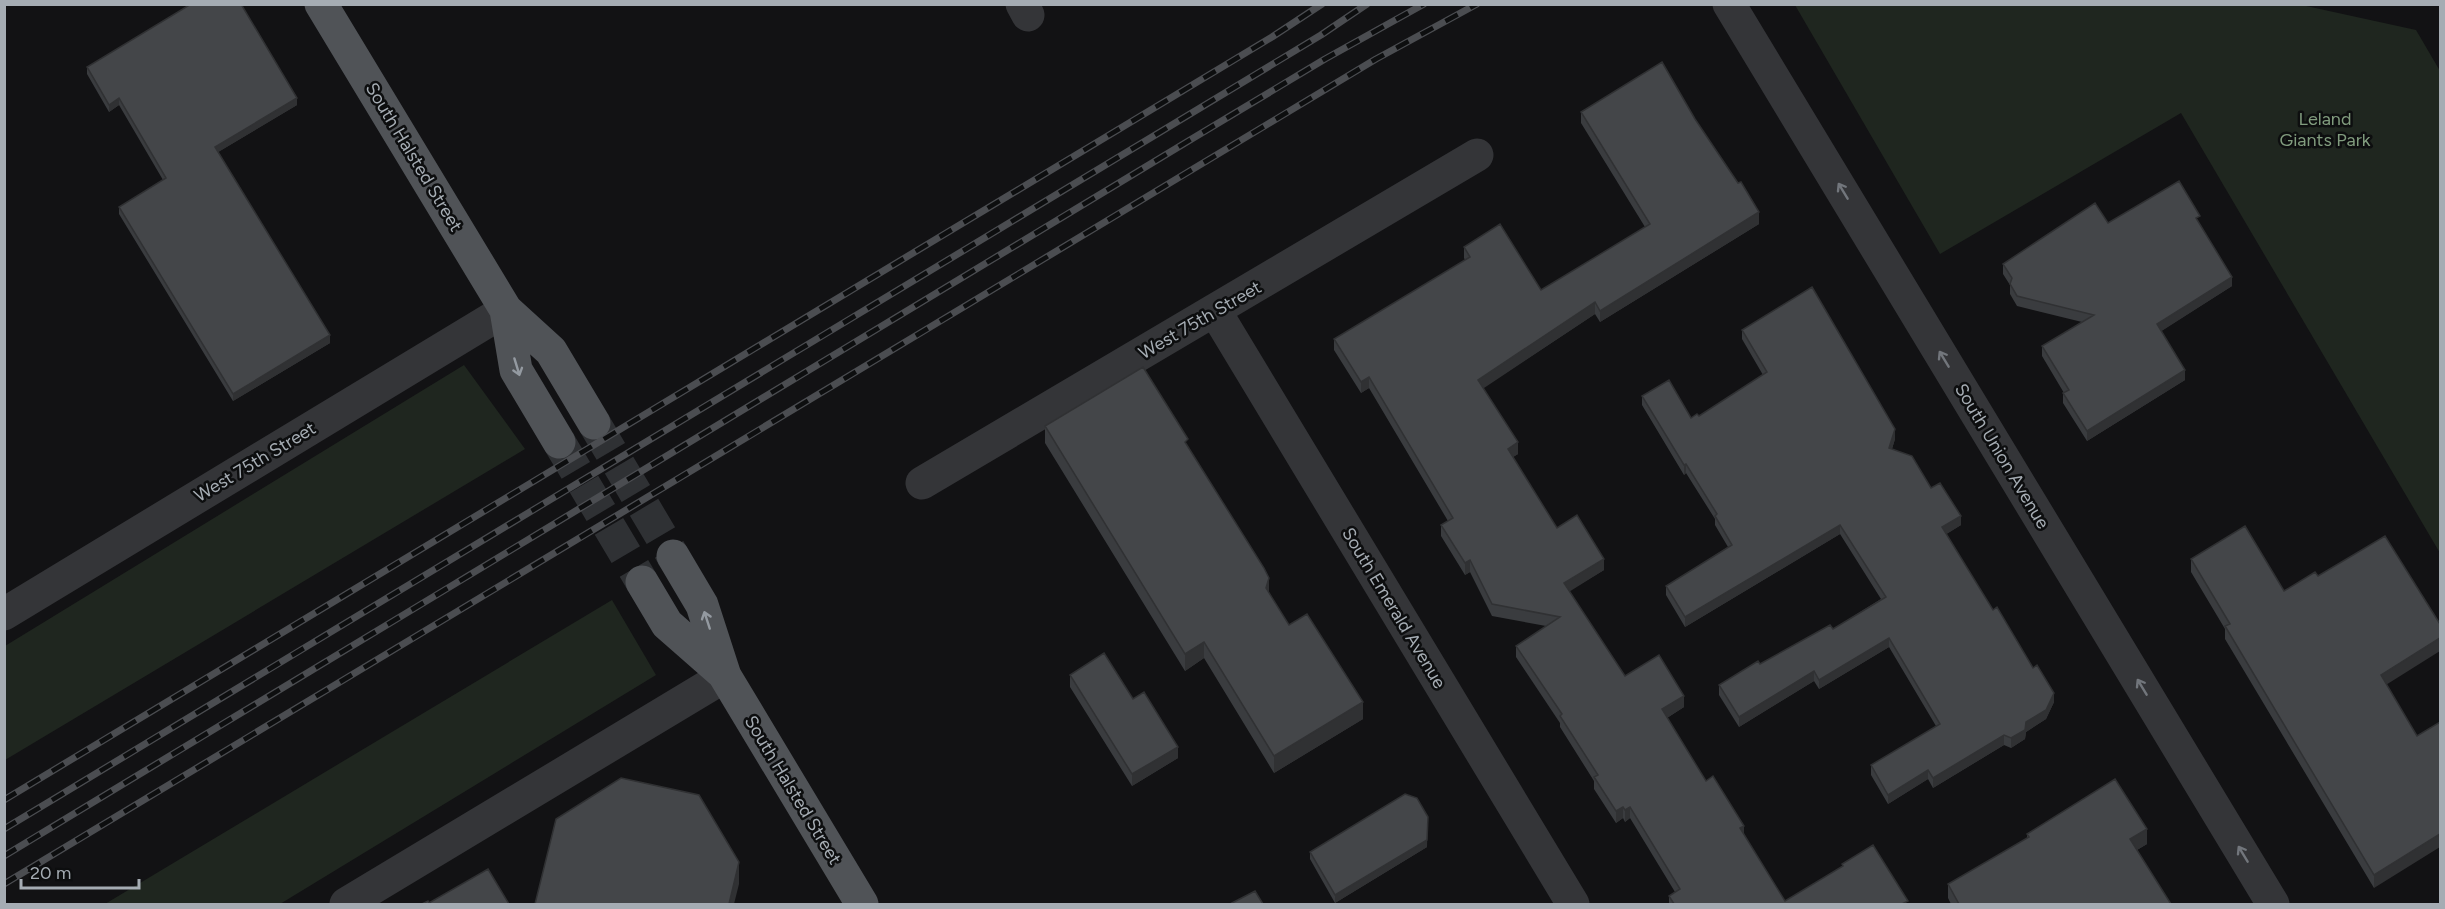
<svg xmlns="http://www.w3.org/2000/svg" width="2445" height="909" viewBox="0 0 2445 909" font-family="Figtree,sans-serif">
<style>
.green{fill:#1f261f}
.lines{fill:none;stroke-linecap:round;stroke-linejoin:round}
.major-tunnel{stroke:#2f3134;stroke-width:33;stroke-dasharray:33 16;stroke-linecap:butt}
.minor{stroke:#343538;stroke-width:33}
.major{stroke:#505357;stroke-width:33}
.rail-casing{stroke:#4b4d51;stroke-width:7}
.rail{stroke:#0d0e0f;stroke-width:4.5;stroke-dasharray:14;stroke-linecap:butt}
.wall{fill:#3a3c3f}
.shaded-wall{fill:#303133}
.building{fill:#444649;stroke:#303133;stroke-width:1.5}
.oneway{stroke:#72767c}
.oneway2{stroke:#949aa1}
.labels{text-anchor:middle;stroke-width:5;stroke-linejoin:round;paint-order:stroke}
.park-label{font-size:18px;fill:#819c7e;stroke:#0d0e0f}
.street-label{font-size:18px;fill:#a5acb3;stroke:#0d0e0f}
</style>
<rect width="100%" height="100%" fill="#121214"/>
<path class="green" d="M 2297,4 L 2416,30 L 2440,71 L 2440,553 L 2181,113 L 1940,254 L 1795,5 Z
M 464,365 L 525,449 L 5,760 L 5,646 Z
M 612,600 L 656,675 L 280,904 L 105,904 Z"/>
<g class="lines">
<path class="major-tunnel" d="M 594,423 L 673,556
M 559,442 L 642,582"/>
<path class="minor" d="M 1022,4 L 1028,15
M 1729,4 L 2273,904
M 1215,311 L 1573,904
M 922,483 L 1477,155
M 4,614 L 506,310
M 346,904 L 725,676"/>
<path class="major" d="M 321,4 L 506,310 L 551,351 L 594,423
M 506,310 L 516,370 L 559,442
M 673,556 L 702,605 L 725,676 L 862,904
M 642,582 L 667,624 L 724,674"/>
<g class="rail-casing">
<path id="rail" d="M 4,800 L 1272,37 L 1322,4
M 4,829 L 1321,35 L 1367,4
M 4,856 L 1195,137 L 1325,59 L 1424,4
M 4,884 L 1376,59 L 1477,4"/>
</g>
<use href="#rail" class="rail"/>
</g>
<path class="wall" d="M 87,67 L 297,105 L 218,152 L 330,343 L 233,401 L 119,214 L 119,207 L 163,180 L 119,105 L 109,112 L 87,74 Z
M 1581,112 L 1759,224 L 1600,322 L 1595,314 L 1483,388 L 1518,454 L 1513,457 L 1557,528 L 1604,570 L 1569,591 L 1625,676 L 1684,707 L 1667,718 L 1706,781 L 1744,835 L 1785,901 L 1842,867 L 1842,864 L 1908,904 L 1669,904 L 1669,896 L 1675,892 L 1630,818 L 1625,822 L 1623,818 L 1616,823 L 1594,789 L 1594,781 L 1560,727 L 1560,723 L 1516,657 L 1516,646 L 1546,626 L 1492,616 L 1470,572 L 1465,575 L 1441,536 L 1441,525 L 1448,521 L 1369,388 L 1361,393 L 1334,350 L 1334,339 L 1465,260 L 1464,258 L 1464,247 L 1541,290 L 1645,227 L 1581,123 Z
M 2108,223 L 2200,224 L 2232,286 L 2161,331 L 2185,380 L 2087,441 L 2063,403 L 2063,393 L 2064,393 L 2042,356 L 2042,346 L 2082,322 L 2017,306 L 2010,294 L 2010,285 L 2003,274 L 2003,264 Z
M 1742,330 L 1895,439 L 1892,449 L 1931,488 L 1961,525 L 1946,534 L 1993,610 L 2054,702 L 2046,719 L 2026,732 L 2025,739 L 2011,748 L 2004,745 L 1933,788 L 1928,779 L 1888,804 L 1871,775 L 1871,765 L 1936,726 L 1889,647 L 1819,689 L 1814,681 L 1739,727 L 1719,695 L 1719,685 L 1760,664 L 1833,629 L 1881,599 L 1840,534 L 1685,627 L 1666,595 L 1666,586 L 1728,547 L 1715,525 L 1715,519 L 1686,473 L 1684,475 L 1642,405 L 1642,396 L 1691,418 L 1699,416 L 1763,375 L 1742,339 Z
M 1045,426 L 1188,447 L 1269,593 L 1289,625 L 1363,719 L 1274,773 L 1204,658 L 1185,671 L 1045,443 Z
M 2191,559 L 2284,591 L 2387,685 L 2417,736 L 2374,888 L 2225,639 L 2225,629 L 2191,572 Z
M 1070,675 L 1133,699 L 1178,758 L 1132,786 L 1070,687 Z
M 2027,834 L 2147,844 L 2137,850 L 2171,904 L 1951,904 L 1948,898 L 1948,884 L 2027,838 Z
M 1427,847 L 1335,903 L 1310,859 L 1310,852 Z"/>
<path class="shaded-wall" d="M 119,98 L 119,105 L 109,112 L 109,105 Z
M 297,98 L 297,105 L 215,154 L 215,147 Z
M 1759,212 L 1759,224 L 1600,322 L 1600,311 Z
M 2232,277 L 2232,286 L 2157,334 L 2157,324 Z
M 1595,302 L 1595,314 L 1478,392 L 1478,380 Z
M 330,335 L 330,343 L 233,401 L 233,394 Z
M 2185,370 L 2185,380 L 2087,441 L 2087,431 Z
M 1369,377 L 1369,388 L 1361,393 L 1361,382 Z
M 1895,429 L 1895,439 L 1889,458 L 1889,448 Z
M 1518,442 L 1518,454 L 1508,460 L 1508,449 Z
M 1686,464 L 1686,473 L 1684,475 L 1684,465 Z
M 1961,516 L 1961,525 L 1942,537 L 1942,527 Z
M 1840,525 L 1840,534 L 1685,627 L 1685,617 Z
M 1604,559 L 1604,570 L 1564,595 L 1564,583 Z
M 1470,560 L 1470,572 L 1465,575 L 1465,563 Z
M 1269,578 L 1269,595 L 1266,588 Z
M 1889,638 L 1889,647 L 1819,689 L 1819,680 Z
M 2440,638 L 2440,651 L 2381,688 L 2381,675 Z
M 1204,642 L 1204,658 L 1185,671 L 1185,654 Z
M 1814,671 L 1814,681 L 1739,727 L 1739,717 Z
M 2054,693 L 2054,702 L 2046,719 L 2026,732 L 2025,739 L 2011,748 L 2011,738 Z
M 1684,696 L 1684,707 L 1662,721 L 1662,709 Z
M 1363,702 L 1363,719 L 1274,773 L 1274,756 Z
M 2004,735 L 2004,745 L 1933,788 L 1933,778 Z
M 1178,747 L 1178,758 L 1132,786 L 1132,774 Z
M 1928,770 L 1928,779 L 1888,804 L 1888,795 Z
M 1623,807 L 1623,818 L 1616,823 L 1616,811 Z
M 1630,807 L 1630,818 L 1625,822 L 1625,810 Z
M 1428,817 L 1427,847 L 1335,903 L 1335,895 Z
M 1744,826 L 1744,837 L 1740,828 Z
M 2147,829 L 2147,844 L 2130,854 L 2130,839 Z
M 2440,834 L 2440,847 L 2374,888 L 2374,875 Z
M 739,862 L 739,884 L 734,904 L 729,904 Z"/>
<path class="building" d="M 191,4 L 241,4 L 297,98 L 215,147 L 330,335 L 233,394 L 119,207 L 166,178 L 119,98 L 109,105 L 87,67 Z
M 1662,62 L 1695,119 L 1738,183 L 1741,182 L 1759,212 L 1600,311 L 1595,302 L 1478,380 L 1518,442 L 1508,449 L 1557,528 L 1577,515 L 1604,559 L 1564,583 L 1625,676 L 1659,655 L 1684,696 L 1662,709 L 1706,781 L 1713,776 L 1744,826 L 1740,828 L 1785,901 L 1843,866 L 1842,864 L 1873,845 L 1908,901 L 1902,904 L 1674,904 L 1669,896 L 1680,889 L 1630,807 L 1625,810 L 1623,807 L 1616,811 L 1594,777 L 1598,775 L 1560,716 L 1562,714 L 1516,646 L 1560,617 L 1492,604 L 1470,560 L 1465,563 L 1441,525 L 1453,518 L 1369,377 L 1361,382 L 1334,339 L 1470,257 L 1464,247 L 1500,224 L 1541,290 L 1650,224 L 1581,112 Z
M 2179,181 L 2200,216 L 2196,218 L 2232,277 L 2157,324 L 2185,370 L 2087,431 L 2063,393 L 2069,390 L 2042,346 L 2094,315 L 2017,296 L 2010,284 L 2012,278 L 2003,264 L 2095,203 L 2108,223 Z
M 1812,287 L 1895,429 L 1889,448 L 1912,456 L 1931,488 L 1940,483 L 1961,516 L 1942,527 L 1993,610 L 1997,607 L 2033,668 L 2037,665 L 2054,693 L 2046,710 L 2026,722 L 2025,730 L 2011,738 L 2004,735 L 1933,778 L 1928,770 L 1888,795 L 1871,765 L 1940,724 L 1889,638 L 1819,680 L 1814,671 L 1739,717 L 1719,685 L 1758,661 L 1760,664 L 1830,625 L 1833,629 L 1886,597 L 1840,525 L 1685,617 L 1666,586 L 1732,545 L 1715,516 L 1717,514 L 1686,464 L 1684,465 L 1642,396 L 1669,380 L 1691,418 L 1697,414 L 1699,416 L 1767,372 L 1742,330 Z
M 1143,367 L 1188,439 L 1185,442 L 1264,568 L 1269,578 L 1266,588 L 1289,625 L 1307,614 L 1363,702 L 1274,756 L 1204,642 L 1185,654 L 1045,426 Z
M 2245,526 L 2284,591 L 2315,572 L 2318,576 L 2385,536 L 2440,624 L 2440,638 L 2381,675 L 2417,736 L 2440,722 L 2440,834 L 2374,875 L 2225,626 L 2230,624 L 2191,559 Z
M 1104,653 L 1133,699 L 1144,692 L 1178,747 L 1132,774 L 1070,675 Z
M 621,778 L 699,795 L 739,862 L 729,904 L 535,904 L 556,819 Z
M 2115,779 L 2147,829 L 2130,839 L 2171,904 L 1959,904 L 1948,884 L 2029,837 L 2027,834 Z
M 1405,794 L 1417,798 L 1428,817 L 1427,840 L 1335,895 L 1310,852 Z
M 488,869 L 509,904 L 422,904 L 428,901 L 429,903 Z
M 1255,891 L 1263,904 L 1230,904 Z"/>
<defs><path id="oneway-shaft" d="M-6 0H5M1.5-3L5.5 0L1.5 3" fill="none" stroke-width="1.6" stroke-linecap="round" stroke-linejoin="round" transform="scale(1.5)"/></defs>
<g class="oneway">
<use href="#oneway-shaft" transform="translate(1843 191) rotate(-121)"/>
<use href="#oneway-shaft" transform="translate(1944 359) rotate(-121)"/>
<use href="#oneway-shaft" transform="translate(2142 687) rotate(-121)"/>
<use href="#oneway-shaft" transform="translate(2243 854) rotate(-121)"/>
</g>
<g class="oneway2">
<use href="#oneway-shaft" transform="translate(517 367) rotate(73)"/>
<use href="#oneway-shaft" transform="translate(707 620) rotate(-108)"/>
</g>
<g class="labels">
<g class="park-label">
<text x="2325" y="125">Leland<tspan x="2325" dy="21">Giants Park</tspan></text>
</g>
<g class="street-label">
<text transform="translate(414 157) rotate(59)" y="6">South Halsted Street</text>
<text transform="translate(1200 320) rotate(-30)" y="6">West 75th Street</text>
<text transform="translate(2002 456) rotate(59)" y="6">South Union Avenue</text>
<text transform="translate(255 462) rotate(-31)" y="6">West 75th Street</text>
<text transform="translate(1394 608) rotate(59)" y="6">South Emerald Avenue</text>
<text transform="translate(793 790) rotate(59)" y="6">South Halsted Street</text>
</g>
</g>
<rect width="2445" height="909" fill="none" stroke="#a5acb3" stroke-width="12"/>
<path d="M21 879v9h118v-9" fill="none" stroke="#a5acb3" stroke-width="3"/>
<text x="30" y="879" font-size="18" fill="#a5acb3" stroke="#0d0e0f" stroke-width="4.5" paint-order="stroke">20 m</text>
</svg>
